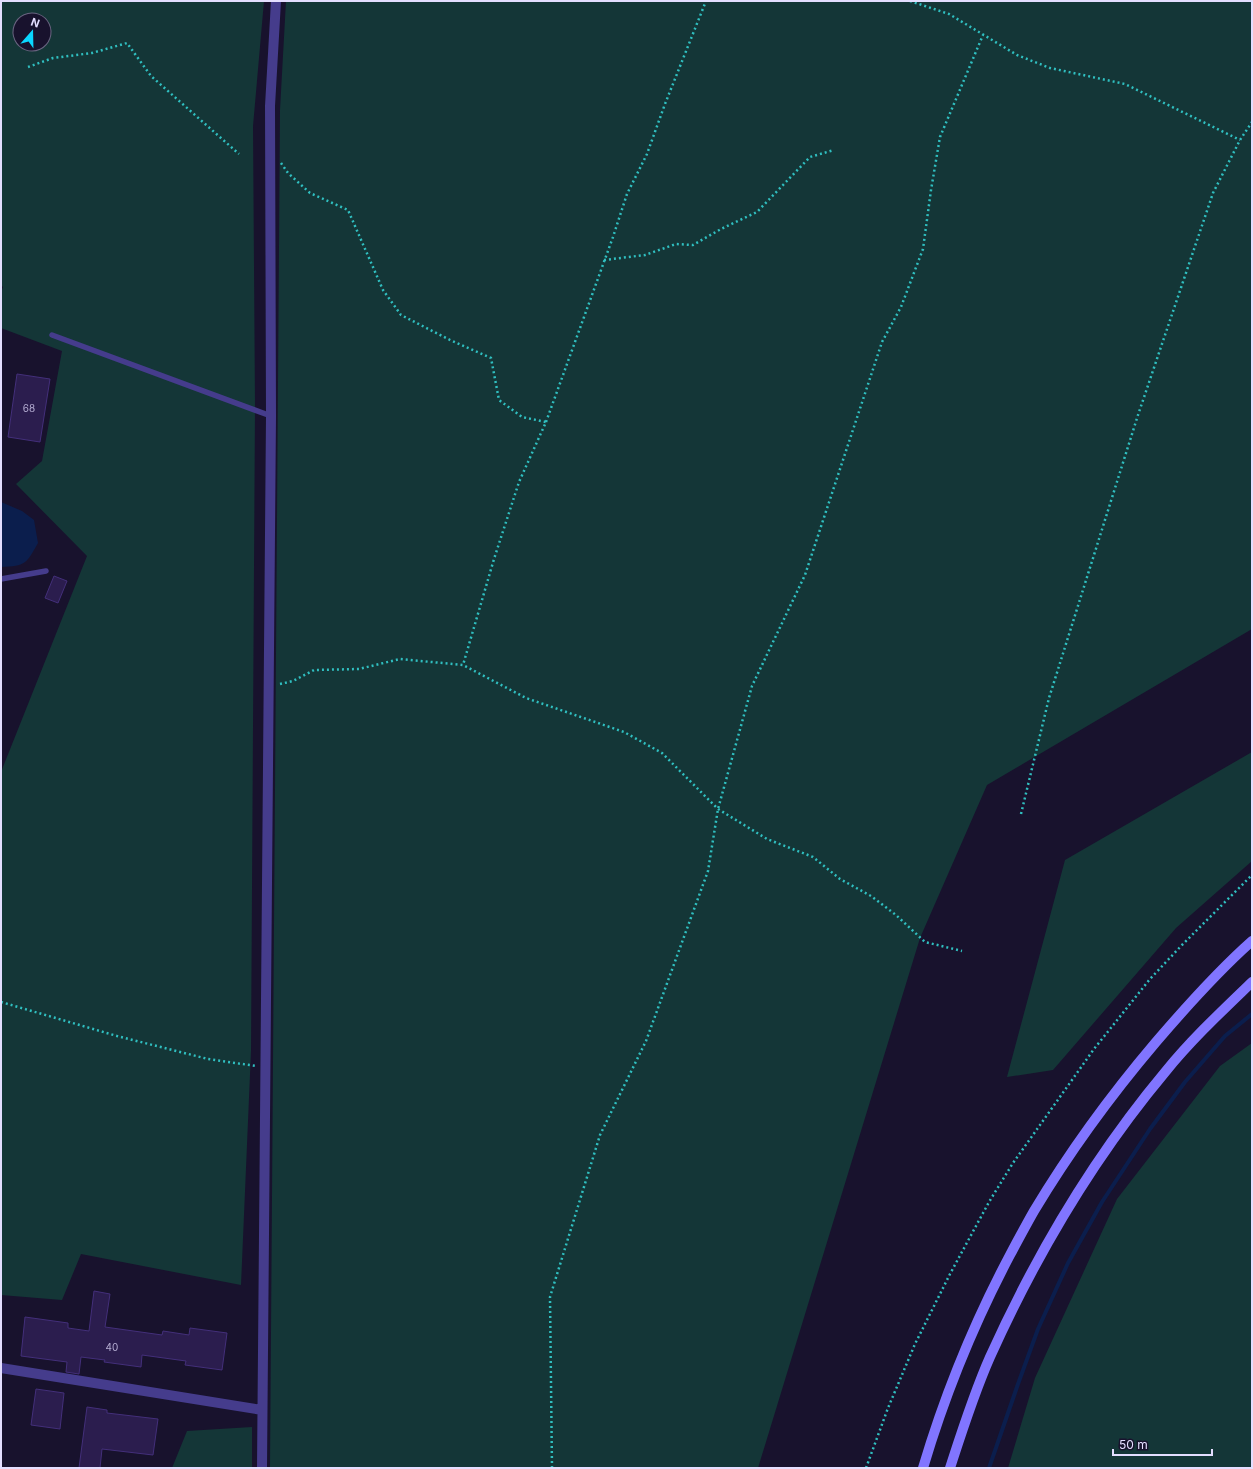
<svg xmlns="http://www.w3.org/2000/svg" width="1253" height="1469" viewBox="0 0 1253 1469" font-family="Inter,sans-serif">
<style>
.green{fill:#143637;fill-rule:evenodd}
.water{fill:#0b1e4d}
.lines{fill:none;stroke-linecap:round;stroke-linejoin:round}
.stream{stroke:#0b1e4d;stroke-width:4}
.building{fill:#2b1d4e;stroke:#432f7a}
.path{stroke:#30bfc0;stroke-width:2.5;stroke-dasharray:2 3;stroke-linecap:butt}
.lane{stroke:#453c8c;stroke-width:5.5}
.street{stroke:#453c8c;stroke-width:10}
.secondary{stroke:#8175ff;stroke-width:10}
.labels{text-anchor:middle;stroke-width:3;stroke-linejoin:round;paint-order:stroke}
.number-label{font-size:10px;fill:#b6aed3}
</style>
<rect width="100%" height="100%" fill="#18122d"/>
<path class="green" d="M 1,1 L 264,1 L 253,126 L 255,406 L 251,1051 L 241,1285 L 81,1254 L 62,1300 L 1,1295 L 1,772 L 87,556 L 16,484 L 42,461 L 62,351 L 1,328 L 1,292 L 3,287 L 1,285 ZM 20,20 L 44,20 L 44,44 L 20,44 Z
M 286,1 L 1252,1 L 1252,629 L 987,785 L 920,938 L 758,1468 L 270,1468 L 280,110 Z
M 1252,752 L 1252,861 L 1176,928 L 1053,1070 L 1007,1077 L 1065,860 Z
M 1252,1043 L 1252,1468 L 1008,1468 L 1035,1378 L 1117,1199 L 1220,1066 Z
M 252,1427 L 252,1468 L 172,1468 L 187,1431 Z"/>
<path class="water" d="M 1,502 L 22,511 L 34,520 L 38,543 C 26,564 26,566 1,567 Z"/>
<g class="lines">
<path class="stream" d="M 989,1468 L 1018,1384 L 1038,1329 L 1068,1263 L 1102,1202 L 1150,1129 L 1185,1082 L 1225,1036 L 1252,1014"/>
</g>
<path class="building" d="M 17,374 L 50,379 L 40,442 L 8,437 Z
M 54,576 L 67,581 L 58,603 L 45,598 Z
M 94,1291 L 110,1294 L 105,1327 L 162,1335 L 163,1331 L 189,1335 L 190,1328 L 227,1333 L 222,1370 L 185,1365 L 186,1361 L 142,1355 L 141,1367 L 104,1362 L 105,1360 L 81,1357 L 79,1374 L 66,1372 L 67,1362 L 21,1356 L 25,1317 L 68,1323 L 68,1328 L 89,1331 Z
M 36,1389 L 64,1393 L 60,1429 L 31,1425 Z
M 87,1407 L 107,1410 L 107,1413 L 158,1419 L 153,1455 L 102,1449 L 100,1468 L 79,1468 Z"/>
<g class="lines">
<path class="path" d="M 910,1 L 949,14 L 1017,55 L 1050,68 L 1125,84 L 1240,140
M 28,67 L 53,58 L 92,53 L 127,43 L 151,76 L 239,154
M 281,163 L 288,173 L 310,193 L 348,210 L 383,290 L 401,315 L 450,340 L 491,358 L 499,400 L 522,417 L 546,422 L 519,482 L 494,559 L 463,665
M 604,260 L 645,255 L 676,244 L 693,245 L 721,229 L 757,212 L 810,157 L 834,150
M 546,422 L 613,237 L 627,194 L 647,154 L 665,104 L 706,1
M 280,684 L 293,681 L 314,670 L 359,669 L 400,659 L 463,665 L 526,698 L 624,732 L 662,753 L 718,809 L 767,839 L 813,857 L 840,879 L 871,896 L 896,915 L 925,942 L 962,951
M 1021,814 L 1049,698 L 1138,415 L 1213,193 L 1240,140 L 1252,122
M 1,1002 L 117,1036 L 208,1059 L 256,1066
M 552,1468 L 550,1297 L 600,1135 L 646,1041 L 708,871 L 718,809 L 752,686 L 805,575 L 882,342 L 901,307 L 923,249 L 931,190 L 940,137 L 983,35
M 866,1468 L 888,1408 L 915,1344 L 950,1274 L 989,1202 L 1013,1163 L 1094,1049 L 1150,979 L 1182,945 L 1252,875"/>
<path class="lane" d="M 52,335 L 271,416
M 1,579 L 46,571"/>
<path class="street" d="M 1,1368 L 262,1410
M 262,1468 L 271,416 L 270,106 L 276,1"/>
<path class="secondary" d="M 923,1468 C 945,1394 974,1323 1010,1255 C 1018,1240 1026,1225 1034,1211 C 1070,1151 1111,1095 1156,1042 C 1186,1007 1217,972 1252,941
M 950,1468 C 962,1431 974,1393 990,1357 C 1036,1255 1094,1157 1166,1071 C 1192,1039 1222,1011 1252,982"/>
</g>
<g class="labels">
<g class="number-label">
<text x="29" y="412">68</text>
<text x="112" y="1351">40</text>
</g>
</g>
<rect width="1253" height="1469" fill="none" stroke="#e4deff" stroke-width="4"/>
<g transform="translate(32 32) rotate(20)"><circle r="19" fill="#18122d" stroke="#6a6481"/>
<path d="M0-3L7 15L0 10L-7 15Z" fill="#0ad6ff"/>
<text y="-6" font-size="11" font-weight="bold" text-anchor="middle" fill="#e4deff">N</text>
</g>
<path d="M1113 1449v6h99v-6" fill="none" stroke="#e4deff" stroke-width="2"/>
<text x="1119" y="1449" font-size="12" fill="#e4deff" stroke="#18122d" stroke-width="3" paint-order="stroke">50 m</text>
</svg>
